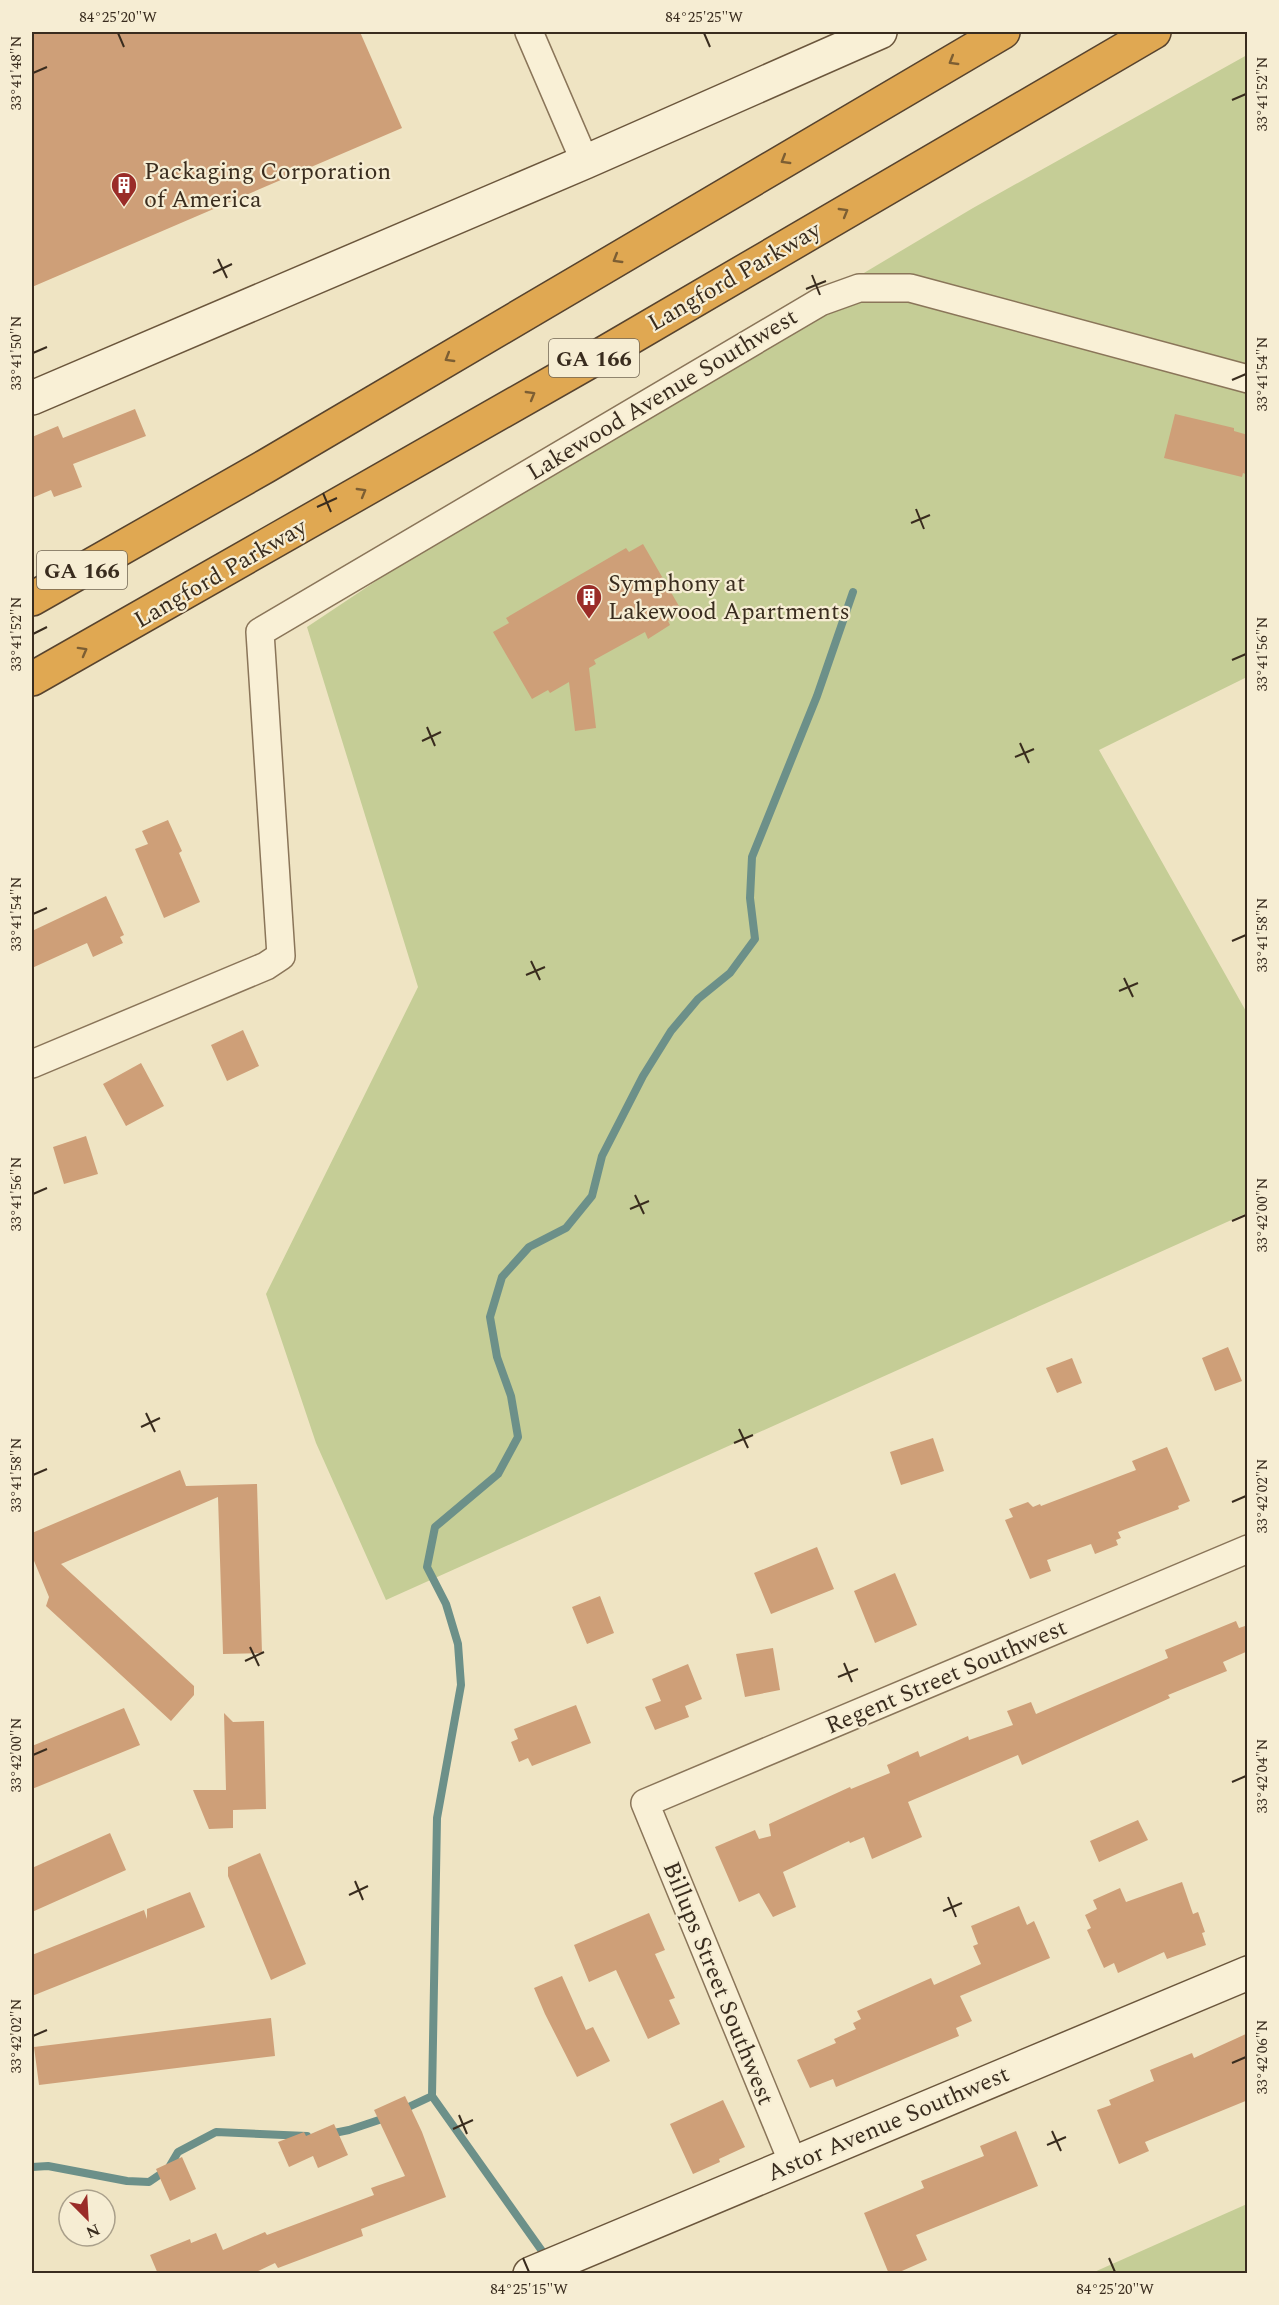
<svg xmlns="http://www.w3.org/2000/svg" width="1279" height="2305" viewBox="0 0 1279 2305" font-family="Spectral,serif">
<style>
.green{fill:#c5cd96}
.lines{fill:none;stroke-linecap:round;stroke-linejoin:round}
.stream{stroke:#6c9089;stroke-width:8}
.building{fill:#ce9f78}
.street-casing{stroke:#8a7559;stroke-width:30}
.secondary-casing{stroke:#6b563c;stroke-width:36}
.highway-casing{stroke:#57432e;stroke-width:36}
.street{stroke:#f9f0d6;stroke-width:27}
.secondary{stroke:#f9f0d6;stroke-width:33}
.highway{stroke:#e0a852;stroke-width:33}
.oneway{stroke:#7c5e33}
.ticks{fill:none;stroke:#392c1e;stroke-width:2}
.labels{text-anchor:middle;stroke-width:4.5;stroke-linejoin:round;paint-order:stroke}
.shield{fill:#f6edd3;stroke:#726654;stroke-width:1.5}
.shield-label{font-size:22px;font-weight:bold;fill:#392c1e}
.poi-label{font-size:24px;fill:#392c1e;stroke:#f6edd3;text-anchor:start}
.street-label{font-size:24px;fill:#392c1e;stroke:#f6edd3}
.neatline{fill:none;stroke:#392c1e;stroke-width:2}
.ticks-label{font-size:15px;text-anchor:middle;fill:#392c1e}
</style>
<rect width="100%" height="100%" fill="#efe4c3"/>
<path class="green" d="M 1247,55 L 1247,677 L 1099,750 L 1247,1013 L 1247,1213 L 386,1600 L 316,1443 L 266,1294 L 418,987 L 307,627 L 622,417 L 973,208 Z
M 1247,2204 L 1247,2273 L 1092,2273 Z"/>
<g class="lines">
<path class="stream" d="M 400,2111 L 432,2096
M 329,2134 L 349,2130 L 388,2117
M 32,2167 L 48,2166 L 127,2181 L 149,2182 L 168,2169 L 178,2152 L 216,2132 L 307,2136
M 547,2258 L 432,2096 L 437,1818 L 461,1685 L 458,1644 L 446,1604 L 427,1567 L 435,1527 L 498,1474 L 518,1437 L 511,1396 L 497,1357 L 490,1317 L 502,1277 L 529,1247 L 566,1228 L 592,1196 L 602,1156 L 643,1076 L 671,1031 L 698,999 L 730,973 L 755,939 L 750,898 L 752,857 L 817,696 L 853,592"/>
</g>
<path class="building" d="M 32,32 L 360,32 L 402,128 L 32,287 Z
M 135,409 L 146,436 L 73,464 L 82,487 L 54,497 L 51,490 L 32,498 L 32,437 L 58,426 L 63,438 Z
M 1175,414 L 1234,428 L 1234,431 L 1248,435 L 1248,475 L 1243,473 L 1242,477 L 1164,458 Z
M 643,544 L 683,613 L 668,621 L 670,625 L 648,639 L 645,632 L 594,660 L 596,664 L 589,668 L 596,728 L 575,731 L 569,682 L 550,693 L 548,690 L 532,699 L 493,632 L 509,623 L 506,618 L 540,598 L 626,548 L 629,552 Z
M 168,820 L 182,851 L 179,853 L 200,902 L 164,918 L 135,849 L 148,844 L 142,831 Z
M 106,896 L 124,935 L 120,937 L 123,943 L 93,957 L 87,943 L 32,968 L 32,931 Z
M 243,1030 L 259,1066 L 227,1081 L 211,1045 Z
M 141,1063 L 164,1106 L 126,1126 L 103,1084 Z
M 86,1136 L 98,1174 L 64,1184 L 53,1147 Z
M 1228,1347 L 1242,1381 L 1215,1391 L 1202,1358 Z
M 1072,1358 L 1082,1383 L 1057,1393 L 1046,1368 Z
M 933,1438 L 944,1471 L 901,1485 L 890,1452 Z
M 1167,1447 L 1190,1501 L 1178,1506 L 1179,1509 L 1118,1532 L 1121,1538 L 1116,1540 L 1118,1545 L 1095,1554 L 1091,1544 L 1047,1560 L 1051,1571 L 1030,1579 L 1005,1520 L 1013,1517 L 1009,1509 L 1028,1502 L 1033,1507 L 1040,1504 L 1041,1506 L 1136,1470 L 1132,1461 Z
M 180,1470 L 186,1486 L 257,1484 L 262,1653 L 223,1654 L 218,1497 L 61,1564 L 194,1686 L 194,1695 L 171,1721 L 46,1606 L 49,1597 L 32,1556 L 32,1533 Z
M 817,1547 L 834,1589 L 771,1614 L 754,1573 Z
M 895,1573 L 917,1625 L 875,1643 L 854,1591 Z
M 600,1596 L 614,1633 L 587,1644 L 572,1607 Z
M 1236,1621 L 1239,1628 L 1248,1625 L 1248,1651 L 1223,1662 L 1227,1671 L 1168,1695 L 1170,1698 L 1022,1765 L 1018,1755 L 908,1802 L 922,1837 L 872,1859 L 864,1837 L 850,1843 L 849,1841 L 783,1872 L 796,1907 L 773,1917 L 759,1893 L 739,1902 L 715,1847 L 755,1830 L 759,1839 L 771,1836 L 769,1824 L 850,1787 L 851,1789 L 890,1773 L 887,1765 L 918,1751 L 920,1757 L 968,1736 L 969,1740 L 1013,1725 L 1007,1711 L 1031,1702 L 1036,1714 L 1168,1658 L 1165,1650 Z
M 773,1648 L 780,1690 L 745,1697 L 736,1654 Z
M 688,1664 L 702,1699 L 685,1706 L 689,1717 L 655,1730 L 645,1707 L 661,1701 L 652,1679 Z
M 576,1705 L 591,1743 L 532,1766 L 528,1758 L 519,1762 L 511,1742 L 518,1739 L 514,1729 Z
M 124,1708 L 140,1745 L 32,1789 L 32,1746 Z
M 224,1713 L 233,1722 L 264,1721 L 266,1809 L 233,1810 L 233,1828 L 209,1829 L 193,1790 L 226,1790 Z
M 1138,1820 L 1148,1840 L 1099,1862 L 1090,1841 Z
M 110,1833 L 126,1870 L 32,1912 L 32,1868 Z
M 260,1853 L 306,1964 L 271,1980 L 228,1876 L 228,1867 Z
M 1182,1882 L 1193,1914 L 1198,1912 L 1205,1932 L 1202,1933 L 1206,1945 L 1167,1959 L 1164,1952 L 1118,1973 L 1114,1963 L 1104,1968 L 1087,1930 L 1091,1928 L 1085,1915 L 1097,1909 L 1093,1900 L 1120,1888 L 1126,1902 Z
M 190,1892 L 205,1927 L 32,1996 L 32,1955 L 144,1910 L 147,1919 L 147,1909 Z
M 1019,1906 L 1027,1925 L 1034,1921 L 1050,1958 L 960,1996 L 972,2021 L 956,2028 L 959,2036 L 836,2087 L 833,2079 L 810,2088 L 797,2060 L 836,2043 L 834,2039 L 856,2029 L 853,2023 L 861,2019 L 857,2011 L 931,1978 L 934,1985 L 981,1964 L 973,1946 L 978,1944 L 971,1926 Z
M 649,1913 L 665,1950 L 655,1954 L 675,1998 L 669,2000 L 680,2024 L 648,2039 L 616,1970 L 589,1982 L 574,1945 Z
M 562,1976 L 586,2030 L 593,2027 L 610,2061 L 577,2077 L 545,2014 L 534,1988 Z
M 271,2018 L 275,2056 L 39,2085 L 34,2047 Z
M 1248,2033 L 1248,2100 L 1145,2142 L 1149,2151 L 1119,2164 L 1097,2110 L 1111,2105 L 1109,2100 L 1154,2081 L 1150,2070 L 1192,2053 L 1194,2058 Z
M 405,2096 L 422,2132 L 446,2197 L 361,2229 L 363,2236 L 278,2268 L 275,2263 L 252,2274 L 158,2274 L 150,2255 L 190,2239 L 191,2243 L 216,2233 L 223,2250 L 265,2232 L 267,2235 L 374,2195 L 371,2188 L 405,2176 L 374,2110 Z
M 723,2100 L 745,2147 L 719,2159 L 720,2162 L 693,2174 L 670,2124 Z
M 334,2124 L 348,2155 L 318,2168 L 313,2156 L 289,2167 L 278,2142 L 304,2132 L 306,2136 Z
M 1016,2131 L 1038,2186 L 916,2235 L 927,2260 L 895,2274 L 889,2274 L 864,2213 L 924,2188 L 921,2181 L 984,2156 L 980,2146 Z
M 182,2157 L 196,2189 L 170,2201 L 156,2169 Z"/>
<g class="lines">
<g class="street-casing">
<path id="street" d="M 529,32 L 585,162
M 32,1064 L 266,966 L 281,956 L 260,632 L 820,302 L 859,288 L 910,288 L 1248,379
M 793,2163 L 645,1803 L 1248,1549"/>
</g>
<g class="secondary-casing">
<path id="secondary" d="M 32,398 L 585,162 L 880,32
M 530,2274 L 1248,1973"/>
</g>
<g class="highway-casing">
<path id="highway" d="M 32,599 L 266,466 L 1003,32
M 32,679 L 594,359 L 1154,32"/>
</g>
<use href="#street" class="street"/>
<use href="#secondary" class="secondary"/>
<use href="#highway" class="highway"/>
</g>
<defs><path id="oneway-chevron" d="M-2-3.5L2.5 0L-2 3.5" fill="none" stroke-width="1.6" stroke-linecap="round" stroke-linejoin="round" transform="scale(1.5)"/></defs>
<g class="oneway">
<use href="#oneway-chevron" transform="translate(953 61) rotate(149)"/>
<use href="#oneway-chevron" transform="translate(785 160) rotate(149)"/>
<use href="#oneway-chevron" transform="translate(844 212) rotate(-30)"/>
<use href="#oneway-chevron" transform="translate(617 259) rotate(149)"/>
<use href="#oneway-chevron" transform="translate(449 358) rotate(149)"/>
<use href="#oneway-chevron" transform="translate(531 395) rotate(-30)"/>
<use href="#oneway-chevron" transform="translate(362 492) rotate(-30)"/>
<use href="#oneway-chevron" transform="translate(83 651) rotate(-29)"/>
</g>
<path class="ticks" d="M 118,33 L 124,47M 704,33 L 710,47M 33,73 L 47,67M 1232,100 L 1246,94M 218,259 L 227,278M 213,273 L 232,264M 812,275 L 820,295M 806,289 L 826,281M 33,353 L 47,347M 1232,380 L 1246,374M 323,493 L 331,512M 317,507 L 337,498M 916,509 L 924,529M 911,523 L 930,515M 33,634 L 47,627M 1232,660 L 1246,654M 427,727 L 435,746M 422,741 L 441,732M 1020,743 L 1029,763M 1015,757 L 1034,749M 33,914 L 47,908M 1232,941 L 1246,935M 531,961 L 540,980M 526,975 L 545,967M 1124,978 L 1133,997M 1119,991 L 1138,983M 33,1194 L 47,1188M 635,1195 L 644,1214M 630,1209 L 649,1201M 1232,1221 L 1246,1215M 146,1413 L 155,1432M 141,1427 L 160,1418M 739,1429 L 748,1448M 734,1443 L 753,1435M 33,1475 L 47,1469M 1232,1502 L 1246,1496M 250,1647 L 259,1666M 245,1661 L 264,1652M 844,1663 L 852,1682M 838,1677 L 858,1669M 33,1755 L 47,1749M 1232,1782 L 1246,1776M 355,1881 L 363,1900M 349,1895 L 368,1886M 948,1897 L 956,1917M 943,1911 L 962,1903M 33,2036 L 47,2030M 1232,2063 L 1246,2057M 459,2115 L 467,2134M 453,2129 L 473,2120M 1052,2131 L 1061,2151M 1047,2145 L 1066,2137M 523,2258 L 529,2272M 1109,2258 L 1115,2272"/>
<defs>
<g id="building-pin" transform="scale(1.35)"><path d="M0 17L-7.5 6A9.5 9.5 0 1 1 7.5 6Z" fill="#9a2c28" stroke="#f6edd3"/><path d="M-4-6H4V6H1V3H-1V6H-4ZM-2.5-4.3h1.7v1.8h-1.7ZM.8-4.3h1.7v1.8H.8ZM-2.5-1h1.7V.8h-1.7ZM.8-1h1.7V.8H.8Z" fill="#fff"/></g>
</defs>
<g fill-rule="evenodd">
<use href="#building-pin" x="124" y="185"/>
<use href="#building-pin" x="589" y="597"/>
</g>
<g class="labels">
<g class="shield">
<rect x="549" y="339" width="90" height="38" rx="4.5"/>
<rect x="37" y="551" width="90" height="38" rx="4.5"/>
</g>
<g class="shield-label">
<text x="594" y="366">GA 166</text>
<text x="82" y="578">GA 166</text>
</g>
<g class="poi-label">
<text x="144" y="179">Packaging Corporation<tspan x="144" dy="28">of America</tspan></text>
<text x="608" y="591">Symphony at<tspan x="608" dy="28">Lakewood Apartments</tspan></text>
</g>
<g class="street-label">
<text transform="translate(734 276) rotate(-30)" y="8">Langford Parkway</text>
<text transform="translate(662 394) rotate(-31)" y="8">Lakewood Avenue Southwest</text>
<text transform="translate(220 573) rotate(-30)" y="8">Langford Parkway</text>
<text transform="translate(946 1676) rotate(-23)" y="8">Regent Street Southwest</text>
<text transform="translate(719 1983) rotate(68)" y="8">Billups Street Southwest</text>
<text transform="translate(888 2123) rotate(-23)" y="8">Astor Avenue Southwest</text>
</g>
</g>
<rect width="1279" height="2305" fill="none" stroke="#f6edd3" stroke-width="66"/>
<g transform="translate(87 2218) rotate(156)"><circle r="28" fill="#f6edd3" stroke="#aaa08b" stroke-width="1.5"/>
<path d="M0-4.5L10 22L0 15L-10 22Z" fill="#9a2c28"/>
<text y="-9" font-size="16" font-weight="bold" text-anchor="middle" fill="#392c1e">N</text>
</g>
<rect x="33" y="33" width="1213" height="2239" class="neatline"/>
<g class="ticks-label">
<text x="118" y="22">84°25'20"W</text>
<text x="704" y="22">84°25'25"W</text>
<text transform="translate(16 73) rotate(-90)" y="5">33°41'48"N</text>
<text transform="translate(1262 94) rotate(-90)" y="5">33°41'52"N</text>
<text transform="translate(16 353) rotate(-90)" y="5">33°41'50"N</text>
<text transform="translate(1262 374) rotate(-90)" y="5">33°41'54"N</text>
<text transform="translate(16 634) rotate(-90)" y="5">33°41'52"N</text>
<text transform="translate(1262 654) rotate(-90)" y="5">33°41'56"N</text>
<text transform="translate(16 914) rotate(-90)" y="5">33°41'54"N</text>
<text transform="translate(1262 935) rotate(-90)" y="5">33°41'58"N</text>
<text transform="translate(16 1194) rotate(-90)" y="5">33°41'56"N</text>
<text transform="translate(1262 1215) rotate(-90)" y="5">33°42'00"N</text>
<text transform="translate(16 1475) rotate(-90)" y="5">33°41'58"N</text>
<text transform="translate(1262 1496) rotate(-90)" y="5">33°42'02"N</text>
<text transform="translate(16 1755) rotate(-90)" y="5">33°42'00"N</text>
<text transform="translate(1262 1776) rotate(-90)" y="5">33°42'04"N</text>
<text transform="translate(16 2036) rotate(-90)" y="5">33°42'02"N</text>
<text transform="translate(1262 2057) rotate(-90)" y="5">33°42'06"N</text>
<text x="529" y="2294">84°25'15"W</text>
<text x="1115" y="2294">84°25'20"W</text>
</g>
</svg>
